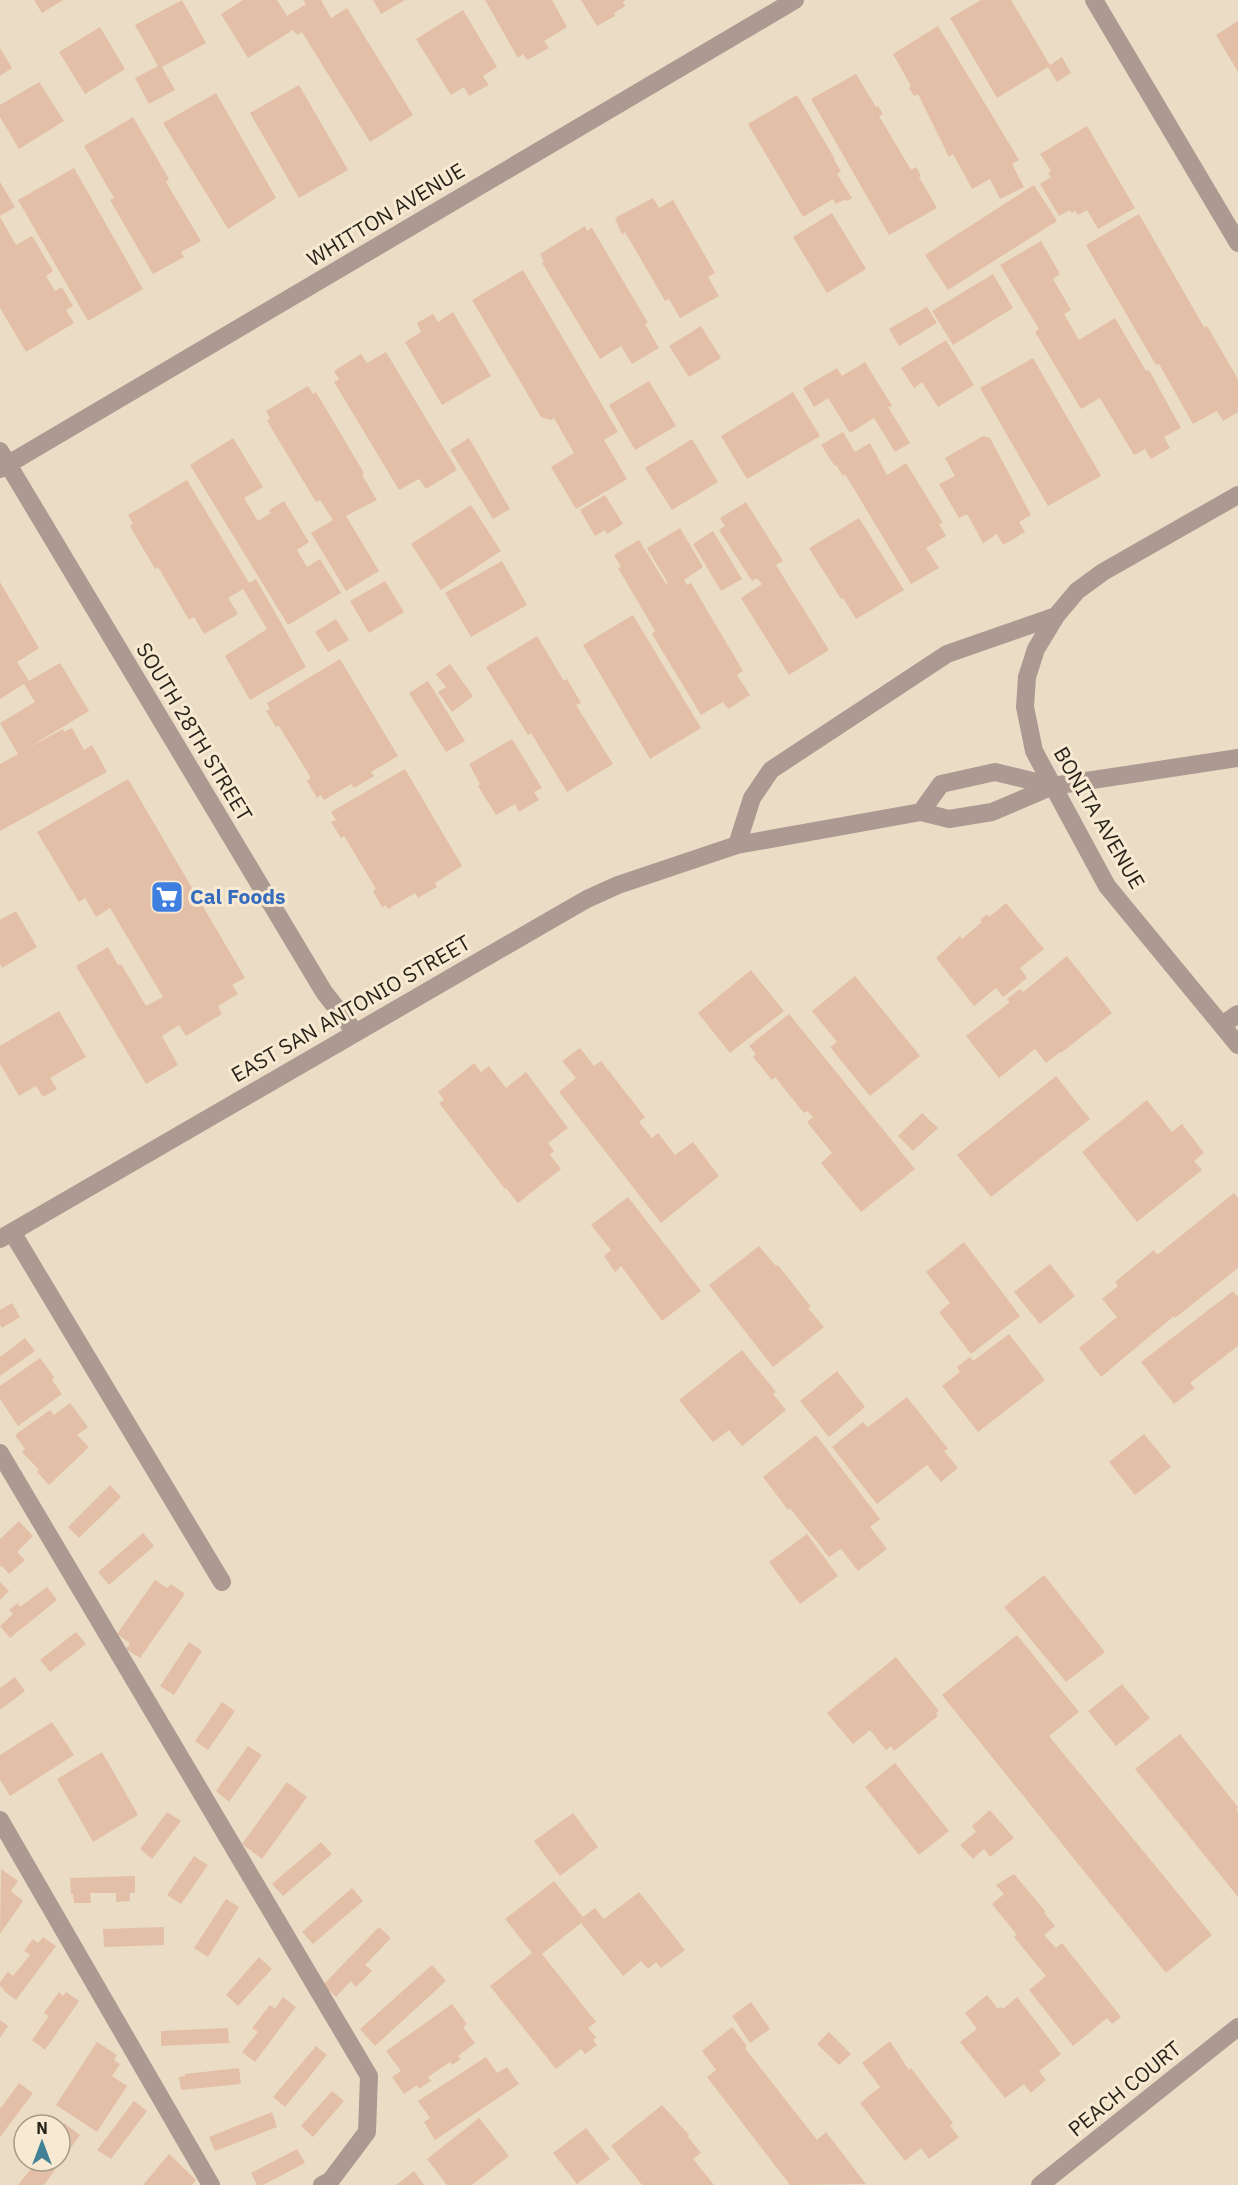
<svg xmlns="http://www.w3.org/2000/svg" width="1238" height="2185" viewBox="0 0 1238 2185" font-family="'IBM Plex Sans',sans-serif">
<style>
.building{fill:#e2bfa6}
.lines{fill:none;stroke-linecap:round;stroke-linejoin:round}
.minor{stroke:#ab9992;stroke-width:18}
.labels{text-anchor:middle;stroke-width:6;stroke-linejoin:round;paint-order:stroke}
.street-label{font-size:21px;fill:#29241b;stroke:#f8ead2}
.shop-label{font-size:21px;font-weight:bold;fill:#366cbe;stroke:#f8ead2;text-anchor:start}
</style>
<rect width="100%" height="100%" fill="#ebddc5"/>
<path class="building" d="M 34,0 L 63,0 L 42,13 Z
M 182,0 L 206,43 L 162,67 L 175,90 L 149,104 L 135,78 L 158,66 L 135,25 Z
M 243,0 L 277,0 L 287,16 L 306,4 L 303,0 L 321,0 L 331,18 L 347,8 L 413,115 L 370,142 L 302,32 L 297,35 L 293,30 L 248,58 L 221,14 Z
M 373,0 L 405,0 L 381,14 Z
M 485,0 L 552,0 L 567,27 L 544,41 L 549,48 L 527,60 L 523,54 L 518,58 Z
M 581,0 L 626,0 L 623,2 L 625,6 L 614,13 L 615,16 L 597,26 Z
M 981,0 L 1011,0 L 1050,65 L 1062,57 L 1071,73 L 1057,82 L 1048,67 L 997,98 L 950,18 Z
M 463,10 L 497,67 L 483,76 L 489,85 L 469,96 L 464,87 L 451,95 L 416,39 Z
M 1238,21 L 1238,72 L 1216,35 Z
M 938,26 L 1019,160 L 1012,164 L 1024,187 L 1000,199 L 990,179 L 972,189 L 953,154 L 949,157 L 918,94 L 914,96 L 909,88 L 911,86 L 893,54 Z
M 100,27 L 125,69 L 85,94 L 59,52 Z
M 0,48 L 12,68 L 0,76 Z
M 856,74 L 876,107 L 878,106 L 883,114 L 879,116 L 911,170 L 916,167 L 921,176 L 919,177 L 937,208 L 889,235 L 811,99 Z
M 39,82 L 64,121 L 19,149 L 0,117 L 0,105 Z
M 299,85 L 348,170 L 299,198 L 250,113 Z
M 216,93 L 276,198 L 228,229 L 163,123 Z
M 797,95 L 835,159 L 834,160 L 841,171 L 837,174 L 852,198 L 847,201 L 846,199 L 836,204 L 833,199 L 803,217 L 748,124 Z
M 133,117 L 169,179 L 166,182 L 201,241 L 181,252 L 184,257 L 153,274 L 110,200 L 114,198 L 84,146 Z
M 1087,126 L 1135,208 L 1098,229 L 1087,210 L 1078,215 L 1075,211 L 1072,213 L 1070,210 L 1059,216 L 1040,184 L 1051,177 L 1048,173 L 1051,171 L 1040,154 Z
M 74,168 L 143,289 L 88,321 L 18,200 Z
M 0,182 L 15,207 L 0,216 Z
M 1034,185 L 1057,221 L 948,290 L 925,255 Z
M 653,198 L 659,208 L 673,200 L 715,273 L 708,277 L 719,296 L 680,318 L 669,299 L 665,301 L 625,232 L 622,235 L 615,218 Z
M 832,213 L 866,269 L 827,293 L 793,237 Z
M 1139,214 L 1204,327 L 1207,326 L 1238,379 L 1238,412 L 1223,421 L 1217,411 L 1193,424 L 1159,364 L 1156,365 L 1086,245 Z
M 0,217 L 16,245 L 32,236 L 53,271 L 46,276 L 55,291 L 62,287 L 73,306 L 66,310 L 74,323 L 26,352 L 0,308 Z
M 585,226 L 587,231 L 592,228 L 648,323 L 645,324 L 659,348 L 632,364 L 621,346 L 600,359 L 542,263 L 544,262 L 540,254 Z
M 1041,241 L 1060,274 L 1053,279 L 1071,310 L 1064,314 L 1079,340 L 1115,318 L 1146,371 L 1149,370 L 1181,428 L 1164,437 L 1170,448 L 1151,459 L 1145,449 L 1134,455 L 1100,398 L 1081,409 L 1035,332 L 1039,329 L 1000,265 Z
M 523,270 L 618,432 L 604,440 L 627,479 L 576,509 L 551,467 L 574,453 L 554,418 L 551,420 L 541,417 L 472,300 Z
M 993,274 L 1013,308 L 953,345 L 932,311 Z
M 927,307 L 937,323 L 899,346 L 889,329 Z
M 453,312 L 491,376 L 442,405 L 405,342 L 421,332 L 417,323 L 433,314 L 438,322 Z
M 701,326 L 721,358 L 689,377 L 669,346 Z
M 946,340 L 974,385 L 938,407 L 922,382 L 914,388 L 901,368 Z
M 386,352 L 457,470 L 426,489 L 419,479 L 399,490 L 334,382 L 339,379 L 334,371 L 361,354 L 367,363 Z
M 1033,358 L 1101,476 L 1048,506 L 980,388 Z
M 865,362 L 892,406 L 888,407 L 910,443 L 895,452 L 874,418 L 850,433 L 828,398 L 814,407 L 803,388 L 837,368 L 842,376 Z
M 649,381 L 676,426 L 635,450 L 609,405 Z
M 308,386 L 313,394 L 316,392 L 364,473 L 362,475 L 377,500 L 346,516 L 379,571 L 346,591 L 311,533 L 333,520 L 320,500 L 316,502 L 267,421 L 270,418 L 266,411 Z
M 793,392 L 820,436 L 747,479 L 721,436 Z
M 843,432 L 855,452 L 870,443 L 887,475 L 906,463 L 943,523 L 939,524 L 946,536 L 926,548 L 939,568 L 911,584 L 845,474 L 843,476 L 836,465 L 834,465 L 821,445 Z
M 983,436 L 990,438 L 1031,515 L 1019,522 L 1025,532 L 1003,545 L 997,534 L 983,543 L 967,514 L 959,518 L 939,484 L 955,476 L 945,458 Z
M 233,438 L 263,487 L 244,498 L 258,521 L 271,513 L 269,510 L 284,501 L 309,542 L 297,550 L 307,567 L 320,559 L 341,593 L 288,625 L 190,465 Z
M 469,438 L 510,509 L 493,519 L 450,450 Z
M 692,439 L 718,482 L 672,510 L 645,468 Z
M 187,480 L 249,583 L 256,579 L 306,667 L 250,700 L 225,656 L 267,629 L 243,589 L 228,598 L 238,614 L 204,634 L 194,617 L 189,620 L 158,567 L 155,569 L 130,526 L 133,523 L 128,515 Z
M 605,495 L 623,524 L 607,534 L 605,530 L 595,536 L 580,510 Z
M 746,502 L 783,561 L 776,565 L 829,650 L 789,675 L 741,598 L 762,584 L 757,578 L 752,581 L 719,530 L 725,526 L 720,518 Z
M 471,505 L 501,551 L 441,590 L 411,544 Z
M 859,518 L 904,590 L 856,619 L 843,598 L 841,599 L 809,548 Z
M 680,528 L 703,567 L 684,580 L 687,585 L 691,583 L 743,671 L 737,675 L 750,695 L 728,709 L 723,702 L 701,715 L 652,634 L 655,631 L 618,568 L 621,567 L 614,555 L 639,540 L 666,584 L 668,583 L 647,548 Z
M 713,531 L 742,579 L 721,591 L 693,544 Z
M 502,561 L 527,605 L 471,637 L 445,593 Z
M 385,581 L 404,612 L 369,633 L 350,601 Z
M 0,582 L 39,648 L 17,662 L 29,681 L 60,663 L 89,711 L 26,749 L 63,729 L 64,732 L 72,728 L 84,750 L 92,745 L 107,772 L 0,831 L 0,764 L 18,754 L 0,723 L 35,702 L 24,684 L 0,699 Z
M 633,615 L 701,728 L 650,759 L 583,645 Z
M 336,619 L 349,640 L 328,652 L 315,632 Z
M 537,636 L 564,681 L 567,679 L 581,703 L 576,705 L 613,764 L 567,792 L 531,733 L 528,735 L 486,667 Z
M 340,659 L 398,756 L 371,772 L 374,776 L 354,788 L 351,784 L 324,800 L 321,795 L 317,798 L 307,781 L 311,778 L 279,726 L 276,727 L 266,711 L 270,709 L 267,703 Z
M 450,664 L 473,696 L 452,712 L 438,692 L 446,687 L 436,674 Z
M 428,681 L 465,741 L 446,752 L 409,693 Z
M 512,739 L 542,788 L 534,792 L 539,800 L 519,812 L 515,804 L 496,815 L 478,786 L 480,784 L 469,764 Z
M 405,769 L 462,866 L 435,883 L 437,887 L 418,898 L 415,893 L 388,909 L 386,905 L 382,907 L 373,891 L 376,889 L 344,836 L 341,838 L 331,822 L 336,820 L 331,812 Z
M 128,779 L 245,978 L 232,985 L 238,994 L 218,1006 L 222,1014 L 186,1036 L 179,1025 L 162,1036 L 178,1065 L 146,1084 L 76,966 L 108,947 L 118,965 L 121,964 L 146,1006 L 163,997 L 110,908 L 96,917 L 85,898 L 79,902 L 37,832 Z
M 1006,903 L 1044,949 L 1020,968 L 1027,978 L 1003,997 L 996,988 L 974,1006 L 936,958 L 960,936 L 962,939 L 982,922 L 980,920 L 987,914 L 989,917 Z
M 16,911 L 37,947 L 2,968 L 0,964 L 0,920 Z
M 1067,956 L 1112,1013 L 1061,1053 L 1060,1052 L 1046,1063 L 1035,1049 L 999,1078 L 966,1036 L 1010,1002 L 1007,999 L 1020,989 L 1023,992 Z
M 751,970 L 784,1011 L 730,1053 L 698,1013 Z
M 855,976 L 920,1056 L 870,1096 L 830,1047 L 837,1042 L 812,1011 Z
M 59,1011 L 86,1057 L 50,1078 L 57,1089 L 43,1097 L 36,1086 L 19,1096 L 0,1064 L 0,1046 Z
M 789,1014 L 915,1169 L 861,1212 L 821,1163 L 832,1153 L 807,1122 L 813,1117 L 807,1111 L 804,1113 L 775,1077 L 772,1080 L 753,1057 L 756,1054 L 749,1046 Z
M 580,1048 L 594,1066 L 601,1061 L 645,1117 L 639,1122 L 652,1138 L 658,1133 L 675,1155 L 693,1142 L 719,1176 L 661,1223 L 559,1092 L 576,1078 L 562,1061 Z
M 474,1063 L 481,1072 L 489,1066 L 506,1088 L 526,1072 L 568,1128 L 548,1143 L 554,1151 L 550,1155 L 561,1169 L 518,1203 L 506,1188 L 505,1189 L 439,1103 L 444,1100 L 438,1092 Z
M 1056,1076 L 1090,1119 L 991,1197 L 957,1155 Z
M 1147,1100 L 1172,1132 L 1182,1124 L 1204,1153 L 1194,1161 L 1202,1170 L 1137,1222 L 1082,1152 Z
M 922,1113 L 938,1128 L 913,1151 L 898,1136 Z
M 1234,1193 L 1238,1198 L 1238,1268 L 1175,1318 L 1174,1316 L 1101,1377 L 1079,1348 L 1117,1317 L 1102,1299 L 1118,1286 L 1115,1282 L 1154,1250 L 1157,1255 Z
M 628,1197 L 701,1291 L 662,1321 L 621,1266 L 615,1272 L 604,1256 L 611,1250 L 591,1225 Z
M 964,1242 L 1020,1316 L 971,1354 L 939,1312 L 950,1303 L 926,1272 Z
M 759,1246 L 776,1266 L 778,1265 L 811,1307 L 808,1308 L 824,1327 L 773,1367 L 709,1285 Z
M 1050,1264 L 1075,1296 L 1040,1324 L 1014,1292 Z
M 1233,1291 L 1238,1297 L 1238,1346 L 1190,1383 L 1195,1388 L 1174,1404 L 1141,1362 Z
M 12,1303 L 20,1317 L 2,1328 L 0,1325 L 0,1310 Z
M 1009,1334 L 1045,1380 L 978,1432 L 942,1386 L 960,1372 L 957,1367 L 970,1357 L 973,1361 Z
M 25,1338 L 35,1351 L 0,1376 L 0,1357 Z
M 742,1350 L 776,1392 L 773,1394 L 786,1410 L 742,1446 L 729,1430 L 713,1442 L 679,1400 Z
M 40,1358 L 54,1377 L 52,1380 L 62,1394 L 18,1426 L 0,1399 L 0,1386 Z
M 837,1371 L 865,1407 L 829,1437 L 800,1401 Z
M 907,1397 L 948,1449 L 944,1451 L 958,1468 L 941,1482 L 927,1465 L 877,1504 L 832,1447 L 863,1422 L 868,1427 Z
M 70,1403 L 88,1427 L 77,1435 L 89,1447 L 49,1485 L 37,1472 L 39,1470 L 22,1452 L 25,1449 L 15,1435 L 50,1410 L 54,1415 Z
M 1144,1434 L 1171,1467 L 1135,1495 L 1109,1462 Z
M 816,1435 L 880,1519 L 870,1527 L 887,1549 L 858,1571 L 841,1549 L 829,1557 L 790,1508 L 788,1510 L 763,1477 Z
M 110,1485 L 121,1497 L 79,1538 L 68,1527 Z
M 19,1521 L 33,1536 L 17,1552 L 25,1560 L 9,1574 L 2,1566 L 0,1567 L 0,1539 Z
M 143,1533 L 154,1546 L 109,1585 L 98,1572 Z
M 807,1534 L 838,1576 L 800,1604 L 769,1562 Z
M 1044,1575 L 1105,1652 L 1066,1682 L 1004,1607 Z
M 155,1580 L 167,1588 L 171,1584 L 185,1594 L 140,1658 L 126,1649 L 130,1643 L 117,1634 Z
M 0,1582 L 9,1591 L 0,1600 Z
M 47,1587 L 57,1600 L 10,1638 L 0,1626 L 13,1614 L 9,1610 L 18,1603 L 20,1607 Z
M 76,1632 L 86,1644 L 50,1672 L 40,1660 Z
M 1017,1635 L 1079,1712 L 1049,1736 L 1212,1935 L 1166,1973 L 942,1695 Z
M 189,1642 L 202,1651 L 174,1695 L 160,1686 Z
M 896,1657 L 939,1711 L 936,1713 L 938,1716 L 894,1751 L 891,1746 L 886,1750 L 870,1730 L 853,1744 L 827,1713 Z
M 15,1677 L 25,1691 L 0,1710 L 0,1688 Z
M 1122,1684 L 1150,1718 L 1116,1746 L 1088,1711 Z
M 222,1702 L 235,1711 L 208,1750 L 195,1741 Z
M 52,1722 L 74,1755 L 10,1796 L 0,1780 L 0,1755 Z
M 1180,1734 L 1238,1807 L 1236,1809 L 1238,1812 L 1238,1897 L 1135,1769 Z
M 248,1746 L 262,1755 L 229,1802 L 216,1791 Z
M 102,1752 L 138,1815 L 93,1842 L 57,1779 Z
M 895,1763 L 949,1831 L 919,1855 L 865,1787 Z
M 287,1782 L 307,1797 L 262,1859 L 242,1844 Z
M 990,1810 L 1014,1838 L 990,1857 L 984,1849 L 973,1859 L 960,1845 L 976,1832 L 972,1826 Z
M 167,1812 L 181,1821 L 152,1859 L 140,1849 Z
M 573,1813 L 598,1847 L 560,1876 L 534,1841 Z
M 321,1842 L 332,1854 L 283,1896 L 272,1884 Z
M 194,1856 L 208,1865 L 181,1904 L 167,1895 Z
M 1,1869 L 18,1881 L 11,1891 L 23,1901 L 0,1934 Z
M 1014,1874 L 1046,1912 L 1044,1913 L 1055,1926 L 1044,1935 L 1056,1948 L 1062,1943 L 1121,2017 L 1112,2024 L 1107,2018 L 1073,2046 L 1029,1990 L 1046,1976 L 1014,1937 L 1017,1935 L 992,1904 L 1004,1894 L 996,1885 Z
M 135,1876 L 135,1893 L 130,1893 L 130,1901 L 116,1902 L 116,1893 L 90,1893 L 91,1903 L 74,1903 L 73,1894 L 71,1894 L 70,1878 Z
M 554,1881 L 583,1917 L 595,1908 L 604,1919 L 639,1892 L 685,1950 L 661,1968 L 656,1962 L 648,1969 L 641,1961 L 623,1976 L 581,1923 L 542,1954 L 596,2022 L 588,2028 L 596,2037 L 593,2040 L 597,2045 L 585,2054 L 581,2049 L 556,2069 L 490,1986 L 532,1953 L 505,1919 Z
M 352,1888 L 363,1901 L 313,1944 L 302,1932 Z
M 226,1899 L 239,1907 L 208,1957 L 194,1948 Z
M 164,1927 L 164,1945 L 104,1947 L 103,1929 Z
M 379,1927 L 391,1938 L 365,1965 L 372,1971 L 356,1987 L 351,1981 L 336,1997 L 323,1985 Z
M 43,1937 L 56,1946 L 16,2000 L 3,1990 L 4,1989 L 0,1986 L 0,1982 L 8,1972 L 13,1976 L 30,1955 L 24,1951 L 33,1939 L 38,1943 Z
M 259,1957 L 272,1969 L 238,2006 L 226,1995 Z
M 432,1965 L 446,1981 L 375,2046 L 360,2029 Z
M 59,1992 L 63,1996 L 66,1992 L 79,2001 L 45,2050 L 32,2040 L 49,2016 L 44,2013 Z
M 987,1995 L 998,2009 L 1001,2007 L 1003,2009 L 1017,1997 L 1061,2054 L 1039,2071 L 1046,2080 L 1031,2093 L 1024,2084 L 1005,2098 L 960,2042 L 977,2029 L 965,2013 Z
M 283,1997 L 296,2007 L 255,2062 L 242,2052 L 258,2032 L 252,2028 L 270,2005 L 275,2009 Z
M 751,2002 L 770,2029 L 750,2043 L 732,2016 Z
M 452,2004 L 467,2024 L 463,2027 L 475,2043 L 458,2056 L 461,2059 L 452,2065 L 450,2062 L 428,2077 L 431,2081 L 419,2089 L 417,2085 L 404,2094 L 392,2077 L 401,2071 L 386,2051 Z
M 0,2020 L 8,2026 L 0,2038 Z
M 732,2027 L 747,2046 L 745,2048 L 817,2140 L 826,2132 L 866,2184 L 790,2185 L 707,2077 L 716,2070 L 702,2051 Z
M 228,2028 L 229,2043 L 161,2046 L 161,2031 Z
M 829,2032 L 851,2054 L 839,2065 L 817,2044 Z
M 890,2041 L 909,2070 L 911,2068 L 953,2123 L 950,2126 L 959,2137 L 929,2159 L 921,2148 L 905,2161 L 860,2103 L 880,2087 L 862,2063 Z
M 97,2042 L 117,2055 L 114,2060 L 120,2064 L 112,2076 L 127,2086 L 97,2132 L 56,2105 Z
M 316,2046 L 327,2055 L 285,2107 L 273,2097 Z
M 486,2057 L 497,2073 L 507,2067 L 519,2084 L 435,2140 L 424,2122 L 430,2118 L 418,2101 Z
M 239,2068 L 241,2084 L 181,2090 L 179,2077 L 185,2076 L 185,2074 Z
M 19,2083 L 33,2093 L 0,2137 L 0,2109 Z
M 332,2091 L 344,2101 L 313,2137 L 301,2126 Z
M 134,2101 L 147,2111 L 111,2159 L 97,2150 Z
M 662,2105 L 689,2135 L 688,2137 L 701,2153 L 693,2159 L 714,2185 L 642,2185 L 611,2146 Z
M 272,2112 L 277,2127 L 215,2151 L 209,2137 Z
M 49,2115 L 63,2126 L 64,2123 L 80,2135 L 44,2185 L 18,2185 L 37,2161 L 60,2161 L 60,2125 L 41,2125 Z
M 479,2118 L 509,2156 L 472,2185 L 447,2185 L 427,2159 Z
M 586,2128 L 610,2159 L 577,2184 L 553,2153 Z
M 297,2149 L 305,2163 L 263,2185 L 257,2185 L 251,2173 Z
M 169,2154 L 196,2180 L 192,2185 L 143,2185 Z
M 414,2171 L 424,2185 L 396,2185 Z"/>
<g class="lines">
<path class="minor" d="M 1094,0 L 1238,243
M 0,451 L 324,992 L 355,1032
M 0,469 L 795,0
M 1238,495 L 1103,572 L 1077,591 L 1056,616 L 1036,649 L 1027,677 L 1025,707 L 1034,751 L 1107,886 L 1238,1045
M 921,812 L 941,784 L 995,772 L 1053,786
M 737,845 L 752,798 L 771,770 L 947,654 L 1056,616
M 1222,1025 L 1238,1014
M 12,1232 L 222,1582
M 0,1239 L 547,922 L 587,899 L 618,885 L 737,845 L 921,812 L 949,819 L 992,812 L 1053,786 L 1238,758
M 0,1453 L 369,2076 L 367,2132 L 331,2180 L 322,2185
M 0,1820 L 211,2185
M 1040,2185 L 1238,2027"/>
</g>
<defs>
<g id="supermarket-square" transform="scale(1.725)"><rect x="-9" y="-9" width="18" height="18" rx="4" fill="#3f7fe0" stroke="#f8ead2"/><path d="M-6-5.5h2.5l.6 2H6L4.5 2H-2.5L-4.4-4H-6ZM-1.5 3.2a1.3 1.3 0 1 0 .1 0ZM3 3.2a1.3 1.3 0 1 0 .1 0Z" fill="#fff"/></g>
</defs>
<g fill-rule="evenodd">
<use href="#supermarket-square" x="167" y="897"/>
</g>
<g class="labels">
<g class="street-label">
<text transform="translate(386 215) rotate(-31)" y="7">WHITTON AVENUE</text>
<text transform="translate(194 732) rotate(59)" y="7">SOUTH 28TH STREET</text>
<text transform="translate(1099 818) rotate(60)" y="7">BONITA AVENUE</text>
<text transform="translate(351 1009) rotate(-30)" y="7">EAST SAN ANTONIO STREET</text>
<text transform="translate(1125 2089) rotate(-39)" y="7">PEACH COURT</text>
</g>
<g class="shop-label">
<text x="190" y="904">Cal Foods</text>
</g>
</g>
<g transform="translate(42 2143)"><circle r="28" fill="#f8ead2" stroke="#a59b89" stroke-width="1.5"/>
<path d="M0-4.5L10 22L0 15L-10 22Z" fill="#438197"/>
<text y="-9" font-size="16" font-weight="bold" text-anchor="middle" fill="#29241b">N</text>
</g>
</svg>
